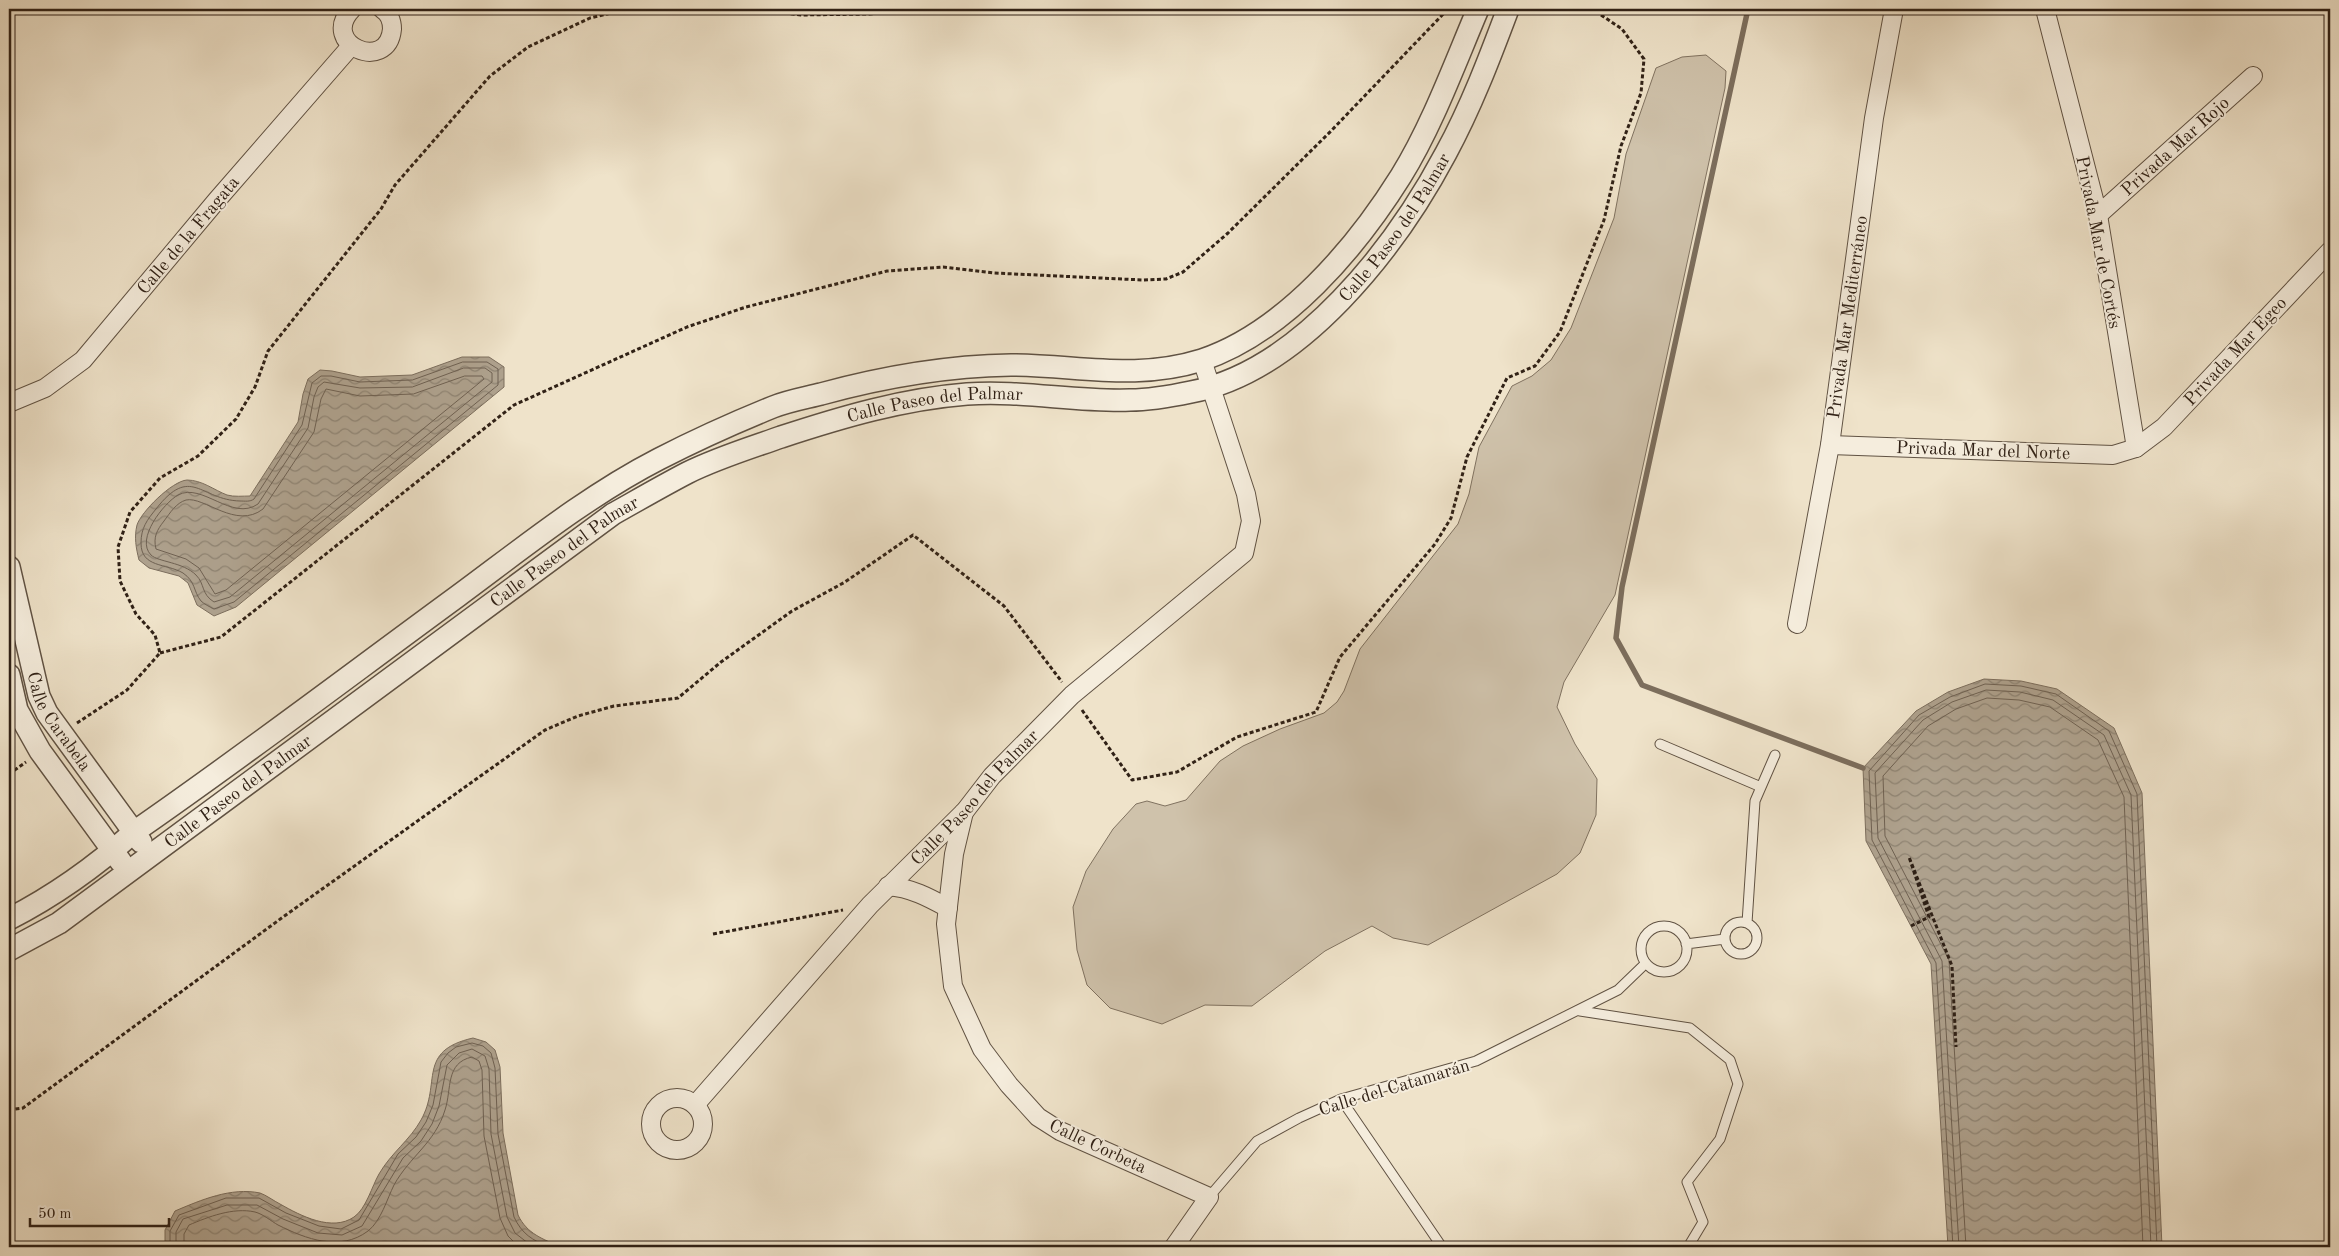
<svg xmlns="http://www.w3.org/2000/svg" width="2339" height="1256" viewBox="0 0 2339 1256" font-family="'Old Standard TT',serif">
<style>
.green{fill:#cfc2ab;stroke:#807260}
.water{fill:url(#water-waves);stroke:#7c6e5d}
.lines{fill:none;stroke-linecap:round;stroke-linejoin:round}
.shore{stroke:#6f6152;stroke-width:1}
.stream{stroke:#7c6e5d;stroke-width:5.5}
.service-casing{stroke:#605243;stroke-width:11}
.minor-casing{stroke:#605243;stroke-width:20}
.tertiary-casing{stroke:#605243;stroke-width:24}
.path{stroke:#302116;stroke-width:3;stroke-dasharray:4 2.5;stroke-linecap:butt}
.service{stroke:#f5eddd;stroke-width:9}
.minor{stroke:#f5eddd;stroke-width:18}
.tertiary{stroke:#f5eddd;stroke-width:21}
.labels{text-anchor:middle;stroke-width:4;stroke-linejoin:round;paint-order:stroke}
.street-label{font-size:18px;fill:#302116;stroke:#f5eddd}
</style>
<defs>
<pattern id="water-waves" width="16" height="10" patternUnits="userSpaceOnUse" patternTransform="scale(1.25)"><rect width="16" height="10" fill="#aea18d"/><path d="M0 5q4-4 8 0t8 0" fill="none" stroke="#8e8372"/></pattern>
</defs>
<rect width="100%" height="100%" fill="#efe3ca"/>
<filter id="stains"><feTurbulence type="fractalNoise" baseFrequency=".004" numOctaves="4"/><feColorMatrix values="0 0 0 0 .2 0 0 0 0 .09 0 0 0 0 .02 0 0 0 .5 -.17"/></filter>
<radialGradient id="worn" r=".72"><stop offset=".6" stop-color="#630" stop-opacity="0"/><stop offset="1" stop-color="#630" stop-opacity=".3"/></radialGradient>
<path class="green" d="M 1706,55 L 1726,71 L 1725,88 L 1615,595 L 1564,682 L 1557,707 L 1575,744 L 1597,779 L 1596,815 L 1580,853 L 1557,874 L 1428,945 L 1393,938 L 1372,926 L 1325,951 L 1252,1006 L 1205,1005 L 1162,1024 L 1110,1008 L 1087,985 L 1077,950 L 1073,907 L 1086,871 L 1113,829 L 1136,804 L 1147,801 L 1165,806 L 1186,800 L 1220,761 L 1243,746 L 1280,729 L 1324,713 L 1337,702 L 1344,691 L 1360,649 L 1458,524 L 1469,494 L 1479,447 L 1512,386 L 1532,376 L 1551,360 L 1571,328 L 1614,218 L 1626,154 L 1656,68 L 1682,57 Z"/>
<path class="water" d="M 462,357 L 489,357 L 504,367 L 504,387 L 236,607 L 214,616 L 197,605 L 188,583 L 179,576 L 149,568 L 139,560 C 136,548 134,537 137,525 C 141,512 172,481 187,480 C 202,480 214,490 227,495 C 234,497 243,496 250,496 L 298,422 L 303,394 L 308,379 L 320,370 L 332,371 L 360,377 L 412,375 Z
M 1984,679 L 2021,681 L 2057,689 L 2114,728 L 2142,793 L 2162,1247 L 1948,1247 L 1931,964 L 1866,841 L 1863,768 L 1916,711 L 1948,692 Z
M 473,1038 L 486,1042 L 495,1050 L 500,1067 L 503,1133 L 518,1215 C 527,1234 543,1239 561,1247 L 165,1247 L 165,1230 L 175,1211 C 201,1200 231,1187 260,1193 C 266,1195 274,1201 280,1204 C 301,1216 332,1232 354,1217 C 366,1209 372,1186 379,1174 C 391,1153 410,1140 421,1120 C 442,1083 416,1051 473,1038 Z"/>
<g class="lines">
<path class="shore" d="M 463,362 L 487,362 L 498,369 L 498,385 L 234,602 L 214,609 C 210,607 204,604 201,601 C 193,591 196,582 183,573 C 166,563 141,568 141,543 C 141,528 147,520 156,509 C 191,464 200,500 240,501 C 245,501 250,502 254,499 L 302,425 L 312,383 L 321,376 L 331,376 L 360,382 L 412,380 Z
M 464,368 L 485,368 L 492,373 L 492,382 L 230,597 L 214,602 C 201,594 205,584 196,575 C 183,562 158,562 151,555 C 135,539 164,503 178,495 C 202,482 232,522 258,504 L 308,428 L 314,397 L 318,387 L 324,382 L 360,388 L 412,387 Z
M 465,376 L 482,376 L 484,379 L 226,590 L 215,594 L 199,568 L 186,559 L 156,549 C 153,537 157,530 164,521 C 170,513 176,503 186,500 C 204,496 236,530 263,509 L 314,432 L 321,399 L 326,389 L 360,396 L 413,394 Z
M 170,1247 L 170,1231 L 179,1215 L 226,1198 L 259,1198 L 286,1213 L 319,1226 L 341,1229 L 359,1220 L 398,1154 L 416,1137 L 426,1122 L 433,1105 L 441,1062 L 448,1053 L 456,1047 L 472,1043 L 483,1046 L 491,1053 L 495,1068 L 498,1134 L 514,1217 C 522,1234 532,1240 549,1247
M 176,1247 L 176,1232 L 183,1219 L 227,1205 L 257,1205 L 283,1219 L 318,1233 L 342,1235 L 362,1226 L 403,1158 L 421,1141 L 432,1124 L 439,1106 L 447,1065 L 459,1053 L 472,1049 L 485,1056 L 489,1069 L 491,1134 L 507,1217 L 515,1233 L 533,1247
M 184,1247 L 184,1234 L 189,1225 C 208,1217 233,1207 255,1212 C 263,1214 271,1221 278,1225 C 306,1239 340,1252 368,1231 C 381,1221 387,1199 394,1185 C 410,1156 435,1143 445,1110 C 452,1089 445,1063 472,1057 L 479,1061 L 482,1070 L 484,1136 L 500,1218 L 508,1236 L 519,1247
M 1953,1247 L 1936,963 L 1872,840 L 1869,771 L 1919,715 L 1950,697 L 1985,684 L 2021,686 L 2056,694 L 2109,731 L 2137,794 L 2157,1247
M 1959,1247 L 1942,961 L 1878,838 L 1875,773 L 1923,720 L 1952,702 L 1986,690 L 2020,692 L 2053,700 L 2104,735 L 2131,795 L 2151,1247
M 1966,1247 L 1949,960 L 1885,836 L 1883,776 L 1928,726 L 1956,709 L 1987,698 L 2019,700 L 2050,707 L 2098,740 L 2124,797 L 2143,1247"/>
<path class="stream" d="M 1748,9 L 1622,587 L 1616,638 L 1642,685 L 1863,768"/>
<g class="service-casing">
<path id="service" d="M 1660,744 L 1761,787
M1725 938a16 16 0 1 1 32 0a16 16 0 1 1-32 0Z
M 1747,923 L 1755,801 L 1775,755
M1641 949a23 23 0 1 1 46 0a23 23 0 1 1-46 0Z
M 1686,944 L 1725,939
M 1580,1011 L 1690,1028 L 1730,1060 L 1738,1084 L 1720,1139 L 1687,1182 L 1703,1222 L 1688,1247
M 1341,1099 L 1442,1247
M 1209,1197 L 1257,1141 L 1299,1118 L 1341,1099 L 1476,1061 L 1618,990 L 1646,963"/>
</g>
<g class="minor-casing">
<g id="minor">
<path d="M 352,9 C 318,44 388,74 392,29 C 392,21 389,13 382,9"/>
<path d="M 2045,9 L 2098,215 L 2136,448"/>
<path d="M 2098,215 L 2253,76"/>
<path d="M 9,403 L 45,388 L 83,360 L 217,200 L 351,46"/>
<path d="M 1830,445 L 2113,455 L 2136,448 L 2164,427 L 2330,251"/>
<path d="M 1797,624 L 1830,445 L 1874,118 L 1894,9"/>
<path d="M 964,812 L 954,854 L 946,924 L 953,986 L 982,1049 L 1009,1085 L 1038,1117 L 1060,1131 L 1209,1197 L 1174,1247"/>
<path d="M 888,886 C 911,888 928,897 948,908"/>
<circle cx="677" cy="1124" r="26"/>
<path id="s1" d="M 695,1105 L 870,905 L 965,811 L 992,776 L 1072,695 L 1244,553 L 1251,521 L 1246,494 L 1202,360"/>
</g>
</g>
<g class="tertiary-casing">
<g id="tertiary">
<path id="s2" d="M 9,567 L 39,696 L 47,713 L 141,842"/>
<path d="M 9,675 L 17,710 L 40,751 L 121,862"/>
<path d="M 9,919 C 54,896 96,866 134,832 C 244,756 350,675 458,596 C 523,548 587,496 659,459 C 694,441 736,422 773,407 C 788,401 805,398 821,394 C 883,377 947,366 1011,365 C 1077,365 1135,381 1202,360 C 1285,332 1356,248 1401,176 C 1432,126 1455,63 1478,9"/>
<path id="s3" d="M 9,950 L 59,923 L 613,514 C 638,500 662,486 687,473 C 717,458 750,448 781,437 C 842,417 903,399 967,394 C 1021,390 1076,402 1130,400 C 1150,400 1172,396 1191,392 C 1301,371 1396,247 1446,153 C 1471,107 1490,57 1508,9"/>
</g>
</g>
<path class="path" d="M 752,9 L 801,15 L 869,14 L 926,9
M 160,653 L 221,637 L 514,405 L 687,327 L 746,307 L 887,271 L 943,267 L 994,273 L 1143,280 L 1166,279 L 1183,272 L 1228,233 L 1331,131 L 1448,9
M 1082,710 L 1132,780 L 1177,772 L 1237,737 L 1316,712 L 1340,657 L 1435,544 L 1451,518 L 1467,457 L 1507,378 L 1535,366 L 1560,332 L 1604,220 L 1621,146 L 1641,93 L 1644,59 L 1622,29 L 1592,9
M 77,723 L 127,690 L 160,653 L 155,635 L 136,614 L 120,581 L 118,547 L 130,512 L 160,478 L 198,456 L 236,419 L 255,387 L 268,351 L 381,209 L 395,185 L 490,76 L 528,47 L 590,18 L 628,9
M 9,774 L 26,762
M 1911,926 L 1929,917 L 1909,857 L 1952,966 L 1956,1047
M 713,934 L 843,910
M 9,1110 L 23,1108 L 283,917 L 545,730 L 578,716 L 614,706 L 678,698 L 721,662 L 792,611 L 845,582 L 913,535 L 1004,606 L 1062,682"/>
<use href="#service" class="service"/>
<use href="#minor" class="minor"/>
<use href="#tertiary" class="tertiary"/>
</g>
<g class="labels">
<g class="street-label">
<text transform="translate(2175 146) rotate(-42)" y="6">Privada Mar Rojo</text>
<text dy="6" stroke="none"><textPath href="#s3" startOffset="1616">Calle Paseo del Palmar</textPath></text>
<text transform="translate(188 235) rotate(-50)" y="6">Calle de la Fragata</text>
<text transform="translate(2099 242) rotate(79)" y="6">Privada Mar de Cortés</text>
<text transform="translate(1847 317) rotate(-82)" y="6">Privada Mar Mediterráneo</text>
<text transform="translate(2235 351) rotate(-47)" y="6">Privada Mar Egeo</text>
<text dy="6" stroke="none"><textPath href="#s3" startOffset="1089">Calle Paseo del Palmar</textPath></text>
<text transform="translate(1983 450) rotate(2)" y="6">Privada Mar del Norte</text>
<text dy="6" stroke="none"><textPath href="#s3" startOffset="684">Calle Paseo del Palmar</textPath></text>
<text dy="6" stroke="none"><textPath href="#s2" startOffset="164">Calle Carabela</textPath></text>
<text dy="6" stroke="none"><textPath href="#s3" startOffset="279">Calle Paseo del Palmar</textPath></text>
<text dy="6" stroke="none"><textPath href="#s1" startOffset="416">Calle Paseo del Palmar</textPath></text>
<text transform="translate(1394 1087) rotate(-17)" y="6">Calle del Catamarán</text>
<text transform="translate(1098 1146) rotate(25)" y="6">Calle Corbeta</text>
</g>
</g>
<rect width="2339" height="1256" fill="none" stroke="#efe3ca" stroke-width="30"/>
<rect x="10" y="10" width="2319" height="1236" fill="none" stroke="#302116" stroke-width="2.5"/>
<rect x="15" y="15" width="2309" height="1226" fill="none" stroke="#302116"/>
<path d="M30 1218v8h139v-8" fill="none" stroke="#302116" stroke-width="2.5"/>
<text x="38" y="1218" font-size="15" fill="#302116" stroke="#f5eddd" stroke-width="4" paint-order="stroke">50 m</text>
<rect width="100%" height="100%" filter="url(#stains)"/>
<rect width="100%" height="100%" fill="url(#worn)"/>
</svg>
